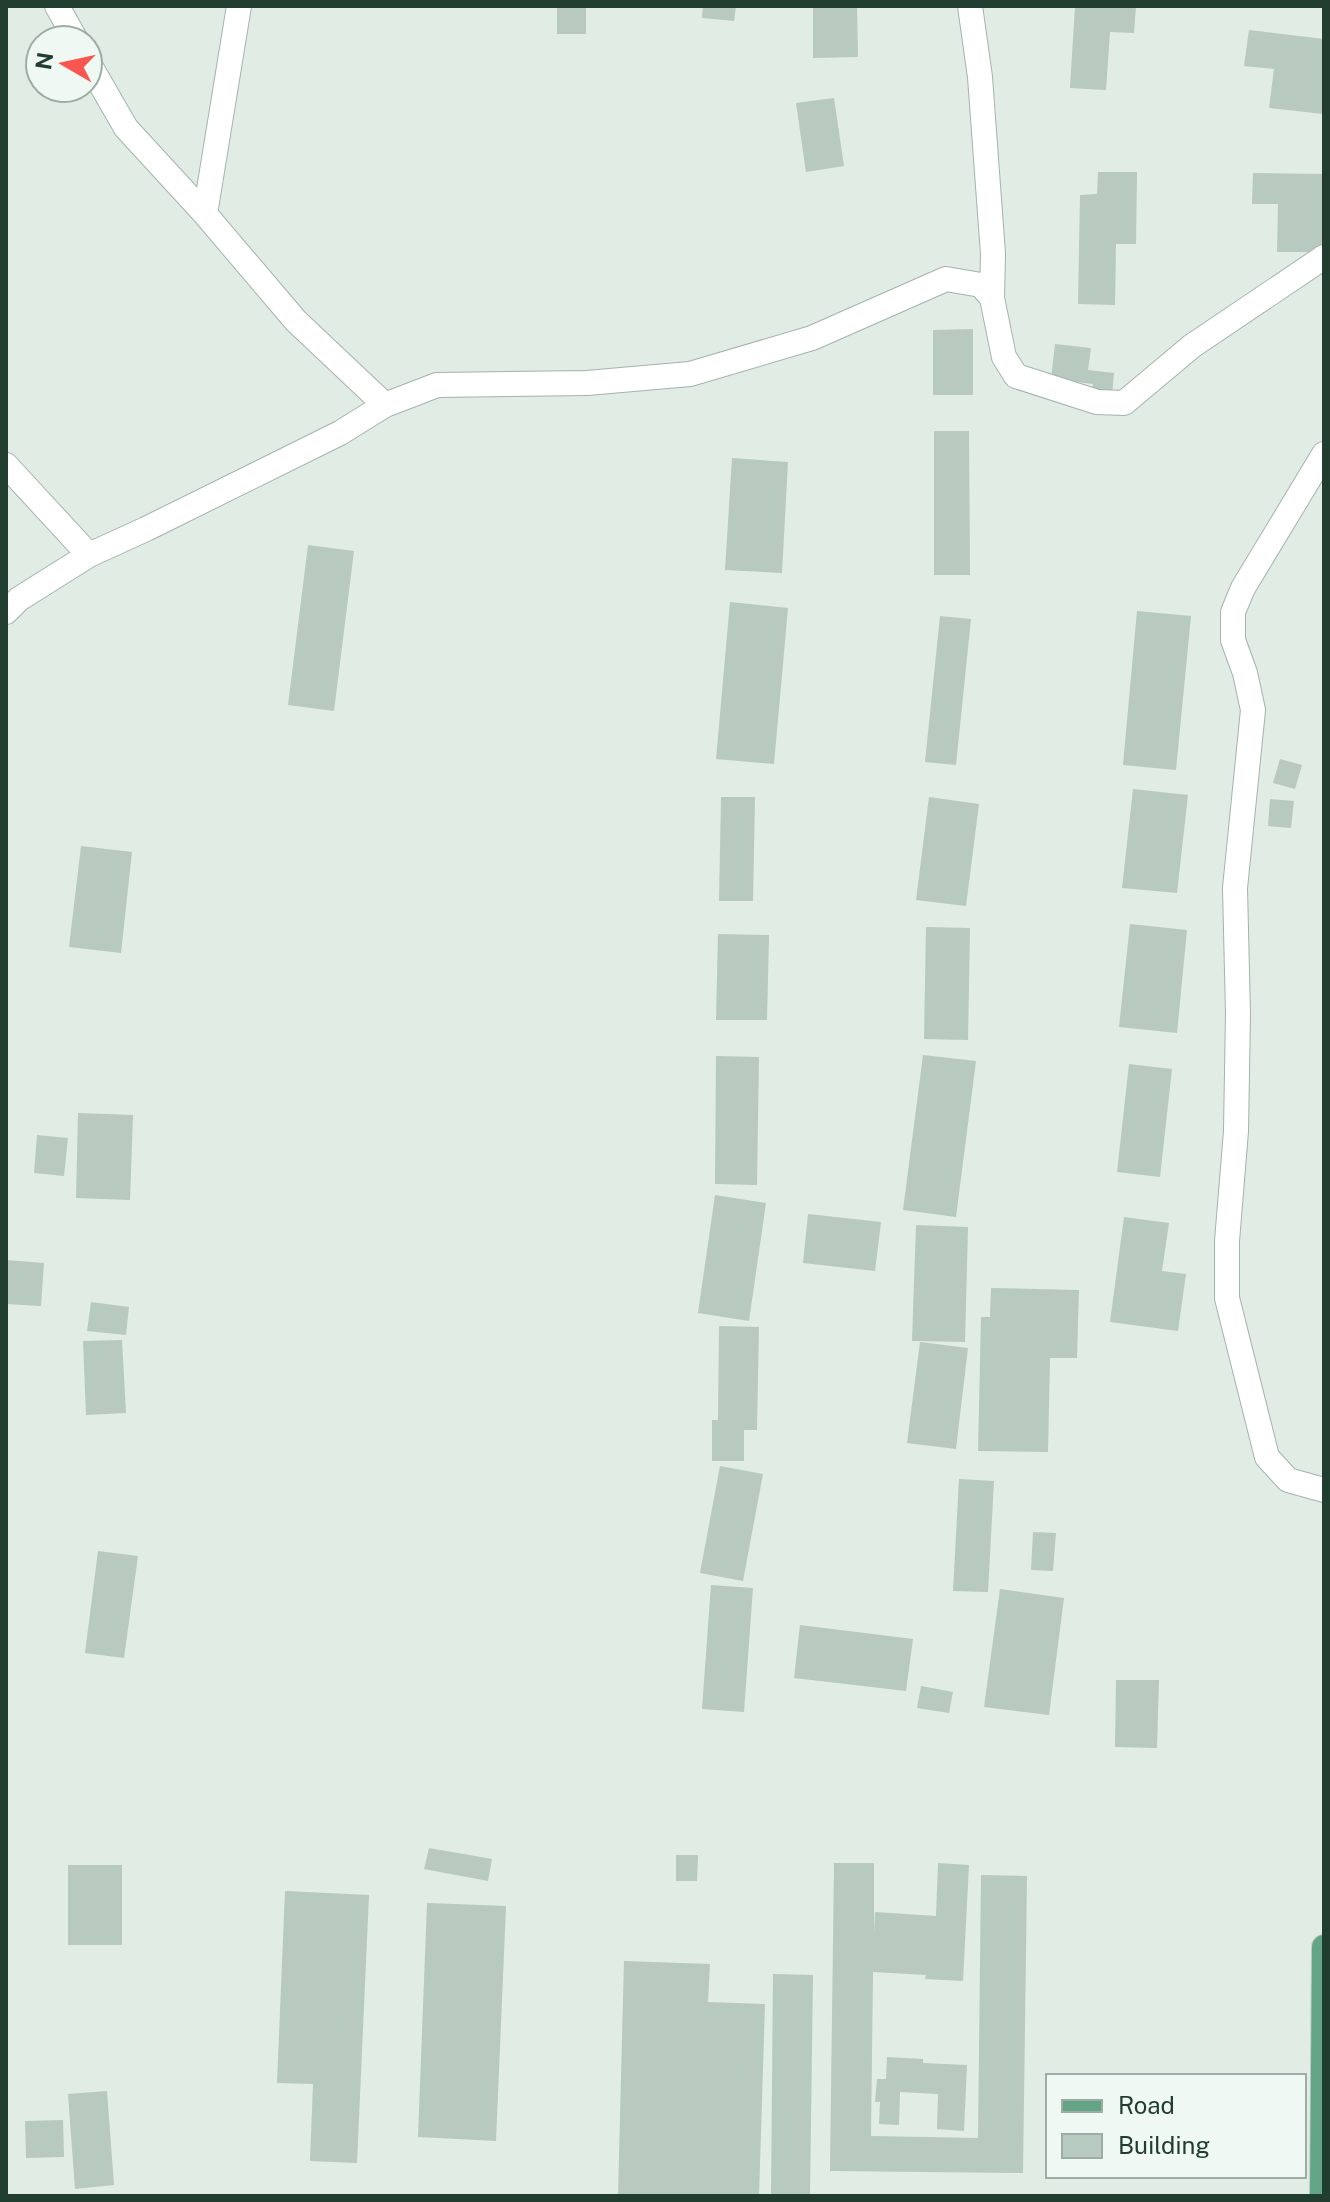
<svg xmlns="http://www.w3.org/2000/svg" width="1330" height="2202" viewBox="0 0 1330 2202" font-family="'Public Sans',sans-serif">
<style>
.building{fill:#b8c9bf}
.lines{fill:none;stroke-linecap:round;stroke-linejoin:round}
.minor-casing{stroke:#a3b4aa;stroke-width:26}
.major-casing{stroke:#c1c9c5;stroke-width:26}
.minor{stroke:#fff;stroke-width:24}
.major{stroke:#62a485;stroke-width:24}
</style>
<rect width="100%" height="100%" fill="#e0ece4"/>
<path class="building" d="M 557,6 L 586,6 L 586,34 L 557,34 Z
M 703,6 L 736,6 L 734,21 L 702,18 Z
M 813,6 L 857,6 L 858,57 L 813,58 Z
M 1075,6 L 1136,6 L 1134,33 L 1110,32 L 1106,90 L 1070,88 Z
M 1249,30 L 1324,39 L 1323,114 L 1269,108 L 1274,69 L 1244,66 Z
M 834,98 L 844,166 L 806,172 L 796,103 Z
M 1098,172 L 1137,172 L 1136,244 L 1116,244 L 1115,305 L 1078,304 L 1080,195 L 1097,194 Z
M 1253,173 L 1324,174 L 1324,252 L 1277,252 L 1278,204 L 1252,204 Z
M 973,329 L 973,395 L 933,395 L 933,330 Z
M 1055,344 L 1091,348 L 1088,370 L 1114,373 L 1111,408 L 1090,406 L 1093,384 L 1051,379 Z
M 934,431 L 969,431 L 970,575 L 934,575 Z
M 732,458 L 788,462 L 782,573 L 725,570 Z
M 308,545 L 354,551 L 334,711 L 288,705 Z
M 730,602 L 788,608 L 774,764 L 716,759 Z
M 1137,611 L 1191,616 L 1176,770 L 1123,765 Z
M 940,616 L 971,619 L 956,765 L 925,762 Z
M 1280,759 L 1302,765 L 1295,789 L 1273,783 Z
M 1133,789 L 1188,795 L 1177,893 L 1122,888 Z
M 721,797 L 755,797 L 753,901 L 719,901 Z
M 929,797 L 979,804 L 966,906 L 916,900 Z
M 1270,799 L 1294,801 L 1291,828 L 1268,826 Z
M 81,846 L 132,852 L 121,953 L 69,947 Z
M 1130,924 L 1187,930 L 1177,1033 L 1119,1027 Z
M 926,927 L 970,928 L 968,1040 L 924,1039 Z
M 718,934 L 769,935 L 767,1020 L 716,1020 Z
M 923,1055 L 976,1061 L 956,1217 L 903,1210 Z
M 716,1056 L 759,1057 L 757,1185 L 715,1184 Z
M 1129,1064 L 1172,1069 L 1160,1177 L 1117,1172 Z
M 78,1113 L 133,1115 L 130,1200 L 76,1198 Z
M 37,1135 L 68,1138 L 64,1176 L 34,1173 Z
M 715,1195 L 766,1203 L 749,1321 L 698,1313 Z
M 808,1214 L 881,1222 L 875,1271 L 803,1263 Z
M 1124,1217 L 1169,1223 L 1162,1271 L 1186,1274 L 1178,1331 L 1110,1322 Z
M 916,1225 L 968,1227 L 965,1342 L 912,1341 Z
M 6,1260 L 44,1263 L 41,1306 L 6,1304 Z
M 991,1288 L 1079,1290 L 1077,1358 L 1050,1358 L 1048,1452 L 978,1451 L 981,1317 L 990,1317 Z
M 91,1302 L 129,1307 L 126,1335 L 87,1331 Z
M 719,1326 L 759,1327 L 757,1430 L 744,1430 L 744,1461 L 712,1461 L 712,1420 L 718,1420 Z
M 122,1340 L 126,1413 L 86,1415 L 83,1341 Z
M 920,1342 L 968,1348 L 956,1449 L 907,1443 Z
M 720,1466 L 763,1474 L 743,1581 L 700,1573 Z
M 959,1479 L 994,1481 L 988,1592 L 953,1591 Z
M 1033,1532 L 1056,1533 L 1053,1571 L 1031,1570 Z
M 98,1551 L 138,1556 L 124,1658 L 85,1653 Z
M 711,1585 L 753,1588 L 744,1712 L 702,1709 Z
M 1000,1589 L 1064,1598 L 1049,1715 L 984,1707 Z
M 800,1625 L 913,1639 L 906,1691 L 794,1678 Z
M 1116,1680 L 1159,1680 L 1157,1748 L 1115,1747 Z
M 921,1686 L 953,1692 L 949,1713 L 917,1708 Z
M 429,1848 L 492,1859 L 488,1881 L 424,1869 Z
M 676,1855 L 698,1855 L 697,1881 L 676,1881 Z
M 834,1863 L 874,1863 L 874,1933 L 875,1912 L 936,1916 L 938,1863 L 969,1865 L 963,1981 L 925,1979 L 926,1975 L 873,1972 L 871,2136 L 978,2138 L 981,1875 L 1027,1876 L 1023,2173 L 830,2171 Z
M 68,1865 L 122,1865 L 122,1945 L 68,1945 Z
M 285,1891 L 369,1895 L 357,2163 L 310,2161 L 313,2084 L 277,2083 Z
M 427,1903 L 506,1906 L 496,2141 L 418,2137 Z
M 624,1961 L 710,1964 L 708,2002 L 765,2004 L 759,2196 L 618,2196 Z
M 773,1974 L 813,1975 L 810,2196 L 771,2196 Z
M 887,2057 L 923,2059 L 923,2063 L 967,2065 L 964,2131 L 937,2129 L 938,2094 L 900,2092 L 899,2125 L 879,2124 L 880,2102 L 875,2102 L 877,2079 L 886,2079 Z
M 107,2091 L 114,2185 L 75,2189 L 68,2094 Z
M 63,2120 L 64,2157 L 26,2158 L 25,2121 Z"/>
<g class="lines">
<g class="minor-casing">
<path id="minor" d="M 57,6 L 76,40
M 970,6 L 980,77 L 993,254 L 992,298 L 1004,357 L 1016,376 L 1097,402 L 1124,403 L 1192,346 L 1324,257
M 88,62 L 126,128 L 205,214 L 296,321 L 385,405
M 205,214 L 239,6
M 1324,454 L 1243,588 L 1233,612 L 1233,640 L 1245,673 L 1253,710 L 1235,888 L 1238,1014 L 1236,1131 L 1227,1241 L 1227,1298 L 1267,1457 L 1288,1480 L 1324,1490
M 6,465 L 89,555
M 6,612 L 19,599 L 89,555 L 146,529 L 340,433 L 385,405 L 437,385 L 587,383 L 690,374 L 812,338 L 946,279 L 981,285 L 992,298"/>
</g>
<g class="major-casing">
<path id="major" d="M 1322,2196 L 1324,1947"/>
</g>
<use href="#minor" class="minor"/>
<use href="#major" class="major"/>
</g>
<rect width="1330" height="2202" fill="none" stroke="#203d2f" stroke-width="16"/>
<rect x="1046" y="2074" width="260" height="104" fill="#f0f8f3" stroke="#9dada5" stroke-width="2"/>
<rect x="1062" y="2100" width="40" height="12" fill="#62a485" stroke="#9dada5" stroke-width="2"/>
<text x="1118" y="2114" font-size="24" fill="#203d2f">Road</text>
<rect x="1062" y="2134" width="40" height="24" fill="#b8c9bf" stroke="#9dada5" stroke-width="2"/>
<text x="1118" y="2154" font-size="24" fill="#203d2f">Building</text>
<g transform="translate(64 64) rotate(279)"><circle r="38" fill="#f0f8f3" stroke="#9dada5" stroke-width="2"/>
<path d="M0-6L14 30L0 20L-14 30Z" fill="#f95650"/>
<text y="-12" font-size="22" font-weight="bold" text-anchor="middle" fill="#203d2f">N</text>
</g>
</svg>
